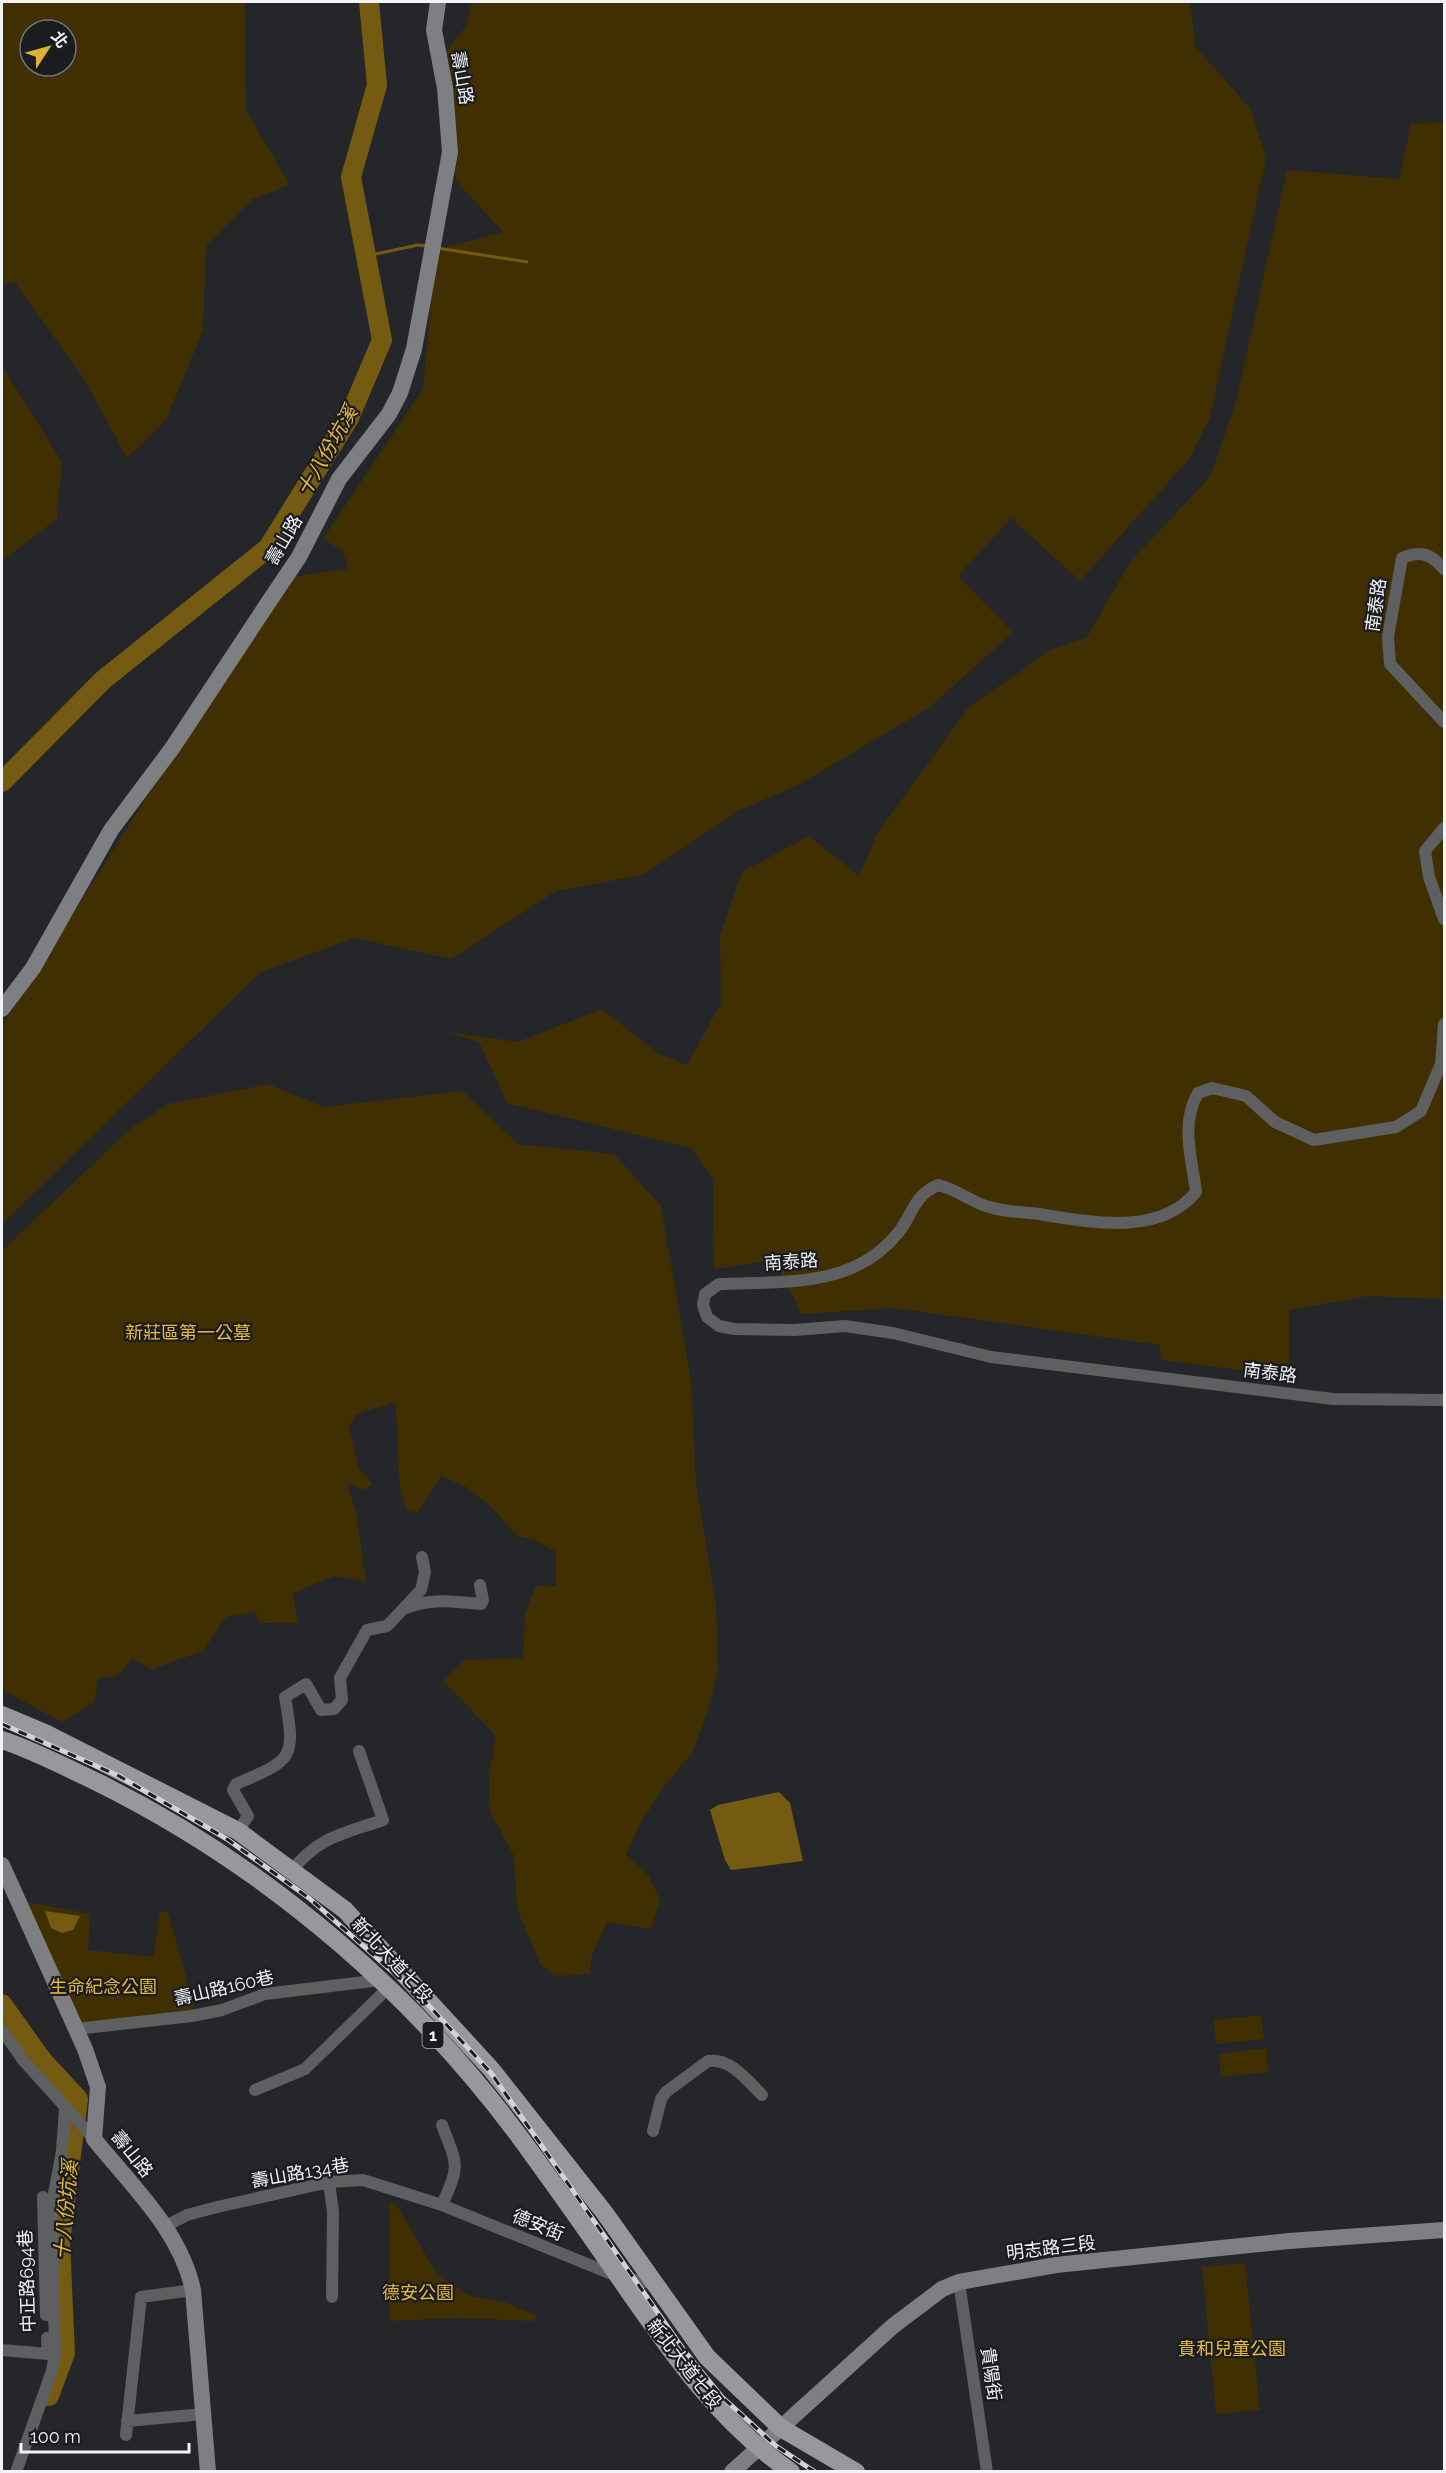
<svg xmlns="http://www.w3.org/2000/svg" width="1446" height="2473" viewBox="0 0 1446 2473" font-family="Raleway,'Noto Sans TC',sans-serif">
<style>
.green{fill:#403001;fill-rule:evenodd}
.water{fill:#745b11}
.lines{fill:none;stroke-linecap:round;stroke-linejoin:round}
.stream{stroke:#745b11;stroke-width:3}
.river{stroke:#745b11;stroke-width:20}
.street{stroke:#5e5f61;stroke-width:12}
.secondary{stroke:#7e7f82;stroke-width:16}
.primary{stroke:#97989b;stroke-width:18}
.rail-casing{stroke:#d2d3d5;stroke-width:5}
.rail{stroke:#1b1c1f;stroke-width:3;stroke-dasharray:9;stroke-linecap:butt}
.labels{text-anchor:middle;stroke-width:4.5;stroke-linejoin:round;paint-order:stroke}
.shield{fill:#1b1c1f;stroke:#b2b2b5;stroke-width:1.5}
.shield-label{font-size:16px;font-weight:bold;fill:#f2f3f5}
.street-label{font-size:18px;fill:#f2f3f5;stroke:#1b1c1f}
.park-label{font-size:18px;fill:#e8bb40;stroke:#1b1c1f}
.water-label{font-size:20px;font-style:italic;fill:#e6b93d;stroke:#1b1c1f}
</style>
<rect width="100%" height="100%" fill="#242629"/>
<path class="green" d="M 2,2 L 245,2 L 246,110 L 290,185 L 252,199 L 206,246 L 203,330 L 166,420 L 127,458 L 84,379 L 15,282 L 2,284 ZM 30,30 L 66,30 L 66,66 L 30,66 Z
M 472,2 L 1190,2 L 1196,48 L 1251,109 L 1266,158 L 1210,417 L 1190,458 L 1080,581 L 1011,518 L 958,576 L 1013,632 L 930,707 L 798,785 L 738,811 L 643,875 L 556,891 L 451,959 L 355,938 L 261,972 L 2,1224 L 2,1026 L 188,732 L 291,577 L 348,569 L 343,551 L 323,539 L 423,389 L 436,250 L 503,232 L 456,181 L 446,52 L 466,26 Z
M 1444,122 L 1444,1299 L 1368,1296 L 1289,1310 L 1289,1376 L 1161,1360 L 1160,1345 L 894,1308 L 802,1314 L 775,1260 L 714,1269 L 713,1178 L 691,1148 L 507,1103 L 479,1042 L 448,1032 L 518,1042 L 602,1009 L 659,1054 L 687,1065 L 721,1003 L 720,936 L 742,872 L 809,836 L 859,876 L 877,834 L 968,708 L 1051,650 L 1087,637 L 1131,561 L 1210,477 L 1236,402 L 1287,170 L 1399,179 L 1411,124 Z
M 2,366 L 62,462 L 57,519 L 2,561 Z
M 268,1084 L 324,1107 L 462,1091 L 518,1144 L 614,1154 L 661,1206 L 691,1382 L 696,1484 L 716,1605 L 718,1670 L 708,1710 L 692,1753 L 663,1788 L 639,1826 L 626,1855 L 649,1876 L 660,1900 L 651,1929 L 607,1922 L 592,1955 L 589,1974 L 555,1976 L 540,1964 L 517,1909 L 514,1856 L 490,1811 L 489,1777 L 496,1736 L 443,1681 L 465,1660 L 523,1658 L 525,1613 L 536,1586 L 556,1586 L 556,1552 L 534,1540 L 518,1536 L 490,1506 L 465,1486 L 441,1476 L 418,1512 L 407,1511 C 394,1477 400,1439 395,1402 L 356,1414 L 349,1426 L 359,1469 L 373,1484 L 363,1490 L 347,1483 L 356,1512 L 366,1581 L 334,1576 L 293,1593 L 298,1623 L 259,1623 L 256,1612 L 226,1617 L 203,1651 L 152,1669 L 132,1659 L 117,1676 L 98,1678 L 94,1702 L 62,1722 L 2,1690 L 2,1251 L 129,1130 L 168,1104 Z
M 27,1902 L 90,1914 L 88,1950 L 153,1957 L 160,1912 L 168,1912 L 196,2013 L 81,2023 Z
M 1261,2015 L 1264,2039 L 1216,2044 L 1214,2020 Z
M 1266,2048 L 1269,2072 L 1221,2077 L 1219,2054 Z
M 389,2202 L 396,2204 L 436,2273 L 467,2295 L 507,2303 L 537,2316 L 534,2321 L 457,2318 L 389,2321 Z
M 1245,2263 L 1260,2410 L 1216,2414 L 1202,2267 Z"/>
<path class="water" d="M 779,1792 L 790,1803 L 803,1861 L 731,1870 L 725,1860 L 710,1810 L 718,1805 Z
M 45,1911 L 80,1916 L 73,1930 L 62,1933 L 51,1928 Z"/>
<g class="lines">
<path class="stream" d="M 437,248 L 527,262
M 366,256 L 418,245 L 428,246"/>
<path class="river" d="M 2,782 L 103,680 L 268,548 L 349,418 L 382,340 L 351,177 L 377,85 L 369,2
M 2,2004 L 42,2060 L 78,2099 L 60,2242 L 65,2353 L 49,2396"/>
<path class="street" d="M 1444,569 C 1431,554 1421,550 1402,558 L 1388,637 L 1390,664 L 1444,722
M 1444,828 L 1425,851 L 1429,877 L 1444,919
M 1444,1024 L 1441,1064 L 1421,1111 L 1396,1127 L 1314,1140 L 1275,1122 L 1246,1096 L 1212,1088 L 1198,1093 C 1180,1124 1192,1159 1196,1192 C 1159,1237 1090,1222 1039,1214 C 1023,1212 1004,1212 989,1207 C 971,1202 959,1190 938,1185 C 912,1197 914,1213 898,1233 C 853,1289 783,1281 719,1284 L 705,1294 L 703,1305 L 707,1317 L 719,1326 L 734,1329 L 795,1330 L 845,1326 L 893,1333 L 991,1357 L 1333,1399 L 1444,1400
M 406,1608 C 431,1598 454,1601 481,1604 L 483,1600 L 480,1585
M 238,1831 L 248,1816 L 233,1790 L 236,1784 C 293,1760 296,1759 285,1697 L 306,1684 L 321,1710 L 334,1709 L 342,1700 L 340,1678 L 367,1630 L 387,1626 L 421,1590 L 425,1572 L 422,1557
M 292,1870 C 320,1836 343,1834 383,1820 L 359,1751
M 76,2029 L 192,2016 L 222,2010 L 265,1994 L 381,1980
M 2,2030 L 23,2060 L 94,2139
M 255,2090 L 305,2069 L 388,1988
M 653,2131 L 661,2099 L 666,2092 L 708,2061 C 731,2058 747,2080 762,2095
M 329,2182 L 333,2212 L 332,2297
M 43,2197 L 46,2315
M 442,2205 C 460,2164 458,2167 442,2125
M 164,2227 L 187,2215 L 217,2207 L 329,2182 L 363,2180 L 442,2205 L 619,2277 L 656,2284
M 959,2282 L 987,2472
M 2,2350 L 48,2354 L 47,2338
M 127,2421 L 204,2414
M 126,2435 L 141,2297 L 193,2290
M 16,2472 L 52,2371 L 55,2354 L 52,2204 L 62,2151 L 65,2108"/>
<path class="secondary" d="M 2,1009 L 33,968 L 111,830 L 173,747 L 268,603 L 299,557 L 339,479 L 389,414 L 400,393 L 414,349 L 450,152 L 445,88 L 434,30 L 438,2
M 2,1865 L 85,2049 L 98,2087 L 94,2139 C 131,2185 180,2230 193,2290 L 208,2472
M 732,2472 L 893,2326 L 942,2289 L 959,2282 L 1056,2265 L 1143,2256 L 1289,2241 L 1444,2230"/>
<path class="primary" d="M 2,1715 L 45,1733 L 238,1831 L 345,1910 L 491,2069 L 604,2212 L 707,2357 L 781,2428 L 856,2472
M 2,1740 C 35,1751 65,1767 97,1782 C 271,1868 423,2000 535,2158 C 564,2198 593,2239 621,2280 C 671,2352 718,2421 791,2472"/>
<g class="rail-casing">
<path id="rail" d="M 2,1724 L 119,1776 L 227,1839 L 309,1898 L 421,1997 L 491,2073 L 683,2349 L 722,2397 L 776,2446 L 815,2472"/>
</g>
<use href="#rail" class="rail"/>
</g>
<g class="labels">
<rect class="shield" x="422.5" y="2022" width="21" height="26" rx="4.5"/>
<g class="shield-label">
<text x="433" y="2041">1</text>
</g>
<g class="street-label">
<text transform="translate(462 78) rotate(80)" y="6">壽山路</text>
<text transform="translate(284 540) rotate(-60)" y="6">壽山路</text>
<text transform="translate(1376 605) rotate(-82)" y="6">南泰路</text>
<text transform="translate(791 1262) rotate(-4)" y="6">南泰路</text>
<text transform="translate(1270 1373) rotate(7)" y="6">南泰路</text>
<text transform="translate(392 1960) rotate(47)" y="6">新北大道七段</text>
<text transform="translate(224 1988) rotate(-13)" y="6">壽山路160巷</text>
<text transform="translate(132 2154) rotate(51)" y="6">壽山路</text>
<text transform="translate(300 2173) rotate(-10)" y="6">壽山路134巷</text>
<text transform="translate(538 2225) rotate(22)" y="6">德安街</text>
<text transform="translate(1051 2248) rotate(-7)" y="6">明志路三段</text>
<text transform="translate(27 2281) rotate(-92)" y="6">中正路694巷</text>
<text transform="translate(684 2364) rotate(52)" y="6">新北大道七段</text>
<text transform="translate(991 2374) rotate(82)" y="6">貴陽街</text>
</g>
<g class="park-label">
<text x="188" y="1339">新莊區第一公墓</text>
<text x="103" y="1993">生命紀念公園</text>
<text x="418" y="2299">德安公園</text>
<text x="1232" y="2355">貴和兒童公園</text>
</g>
<g class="water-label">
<text transform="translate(327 451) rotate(-60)" y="7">十八份坑溪</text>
<text transform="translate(66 2210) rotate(-85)" y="7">十八份坑溪</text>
</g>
</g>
<rect width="1446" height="2473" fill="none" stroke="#f2f3f5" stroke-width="6"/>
<g transform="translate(48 48) rotate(54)"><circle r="28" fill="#1b1c1f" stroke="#717275" stroke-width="1.5"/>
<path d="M0-4.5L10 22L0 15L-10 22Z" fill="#ddb133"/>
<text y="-9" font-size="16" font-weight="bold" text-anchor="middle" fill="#f2f3f5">北</text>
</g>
<path d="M21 2443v9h168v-9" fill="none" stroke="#f2f3f5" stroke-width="3"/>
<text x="30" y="2443" font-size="18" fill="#f2f3f5" stroke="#1b1c1f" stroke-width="4.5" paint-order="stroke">100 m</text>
</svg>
